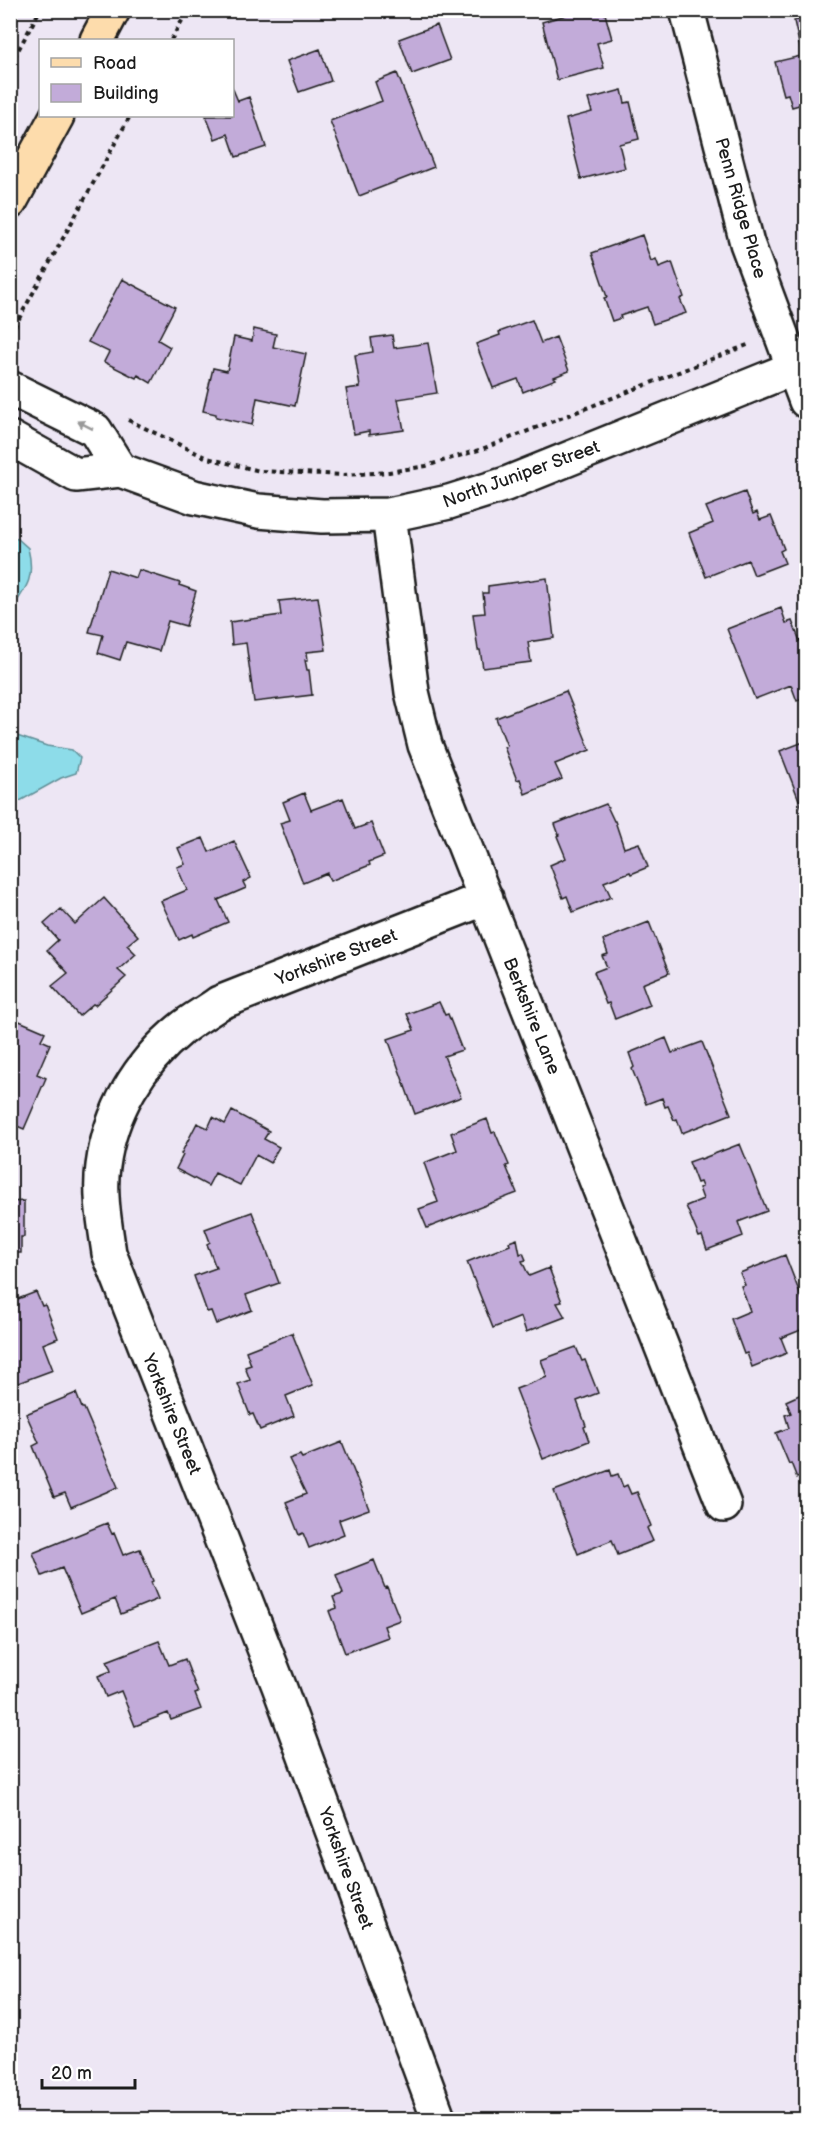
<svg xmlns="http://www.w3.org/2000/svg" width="817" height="2130" viewBox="0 0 817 2130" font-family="'Balsamiq Sans',sans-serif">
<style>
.water{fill:#8ddce9;stroke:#608f97;stroke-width:1.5}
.building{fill:#c2abd9;stroke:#1c1c1c;stroke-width:1.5}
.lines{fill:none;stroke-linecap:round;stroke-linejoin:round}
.minor-casing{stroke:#1c1c1c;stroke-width:38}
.major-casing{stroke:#1c1c1c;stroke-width:38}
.path{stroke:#1c1c1c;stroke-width:4;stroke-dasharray:4.5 4.5;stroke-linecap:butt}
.minor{stroke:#fff;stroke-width:33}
.major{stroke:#fddcac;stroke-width:33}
.oneway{fill:#999}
.labels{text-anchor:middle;stroke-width:5;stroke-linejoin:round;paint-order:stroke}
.street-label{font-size:18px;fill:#1c1c1c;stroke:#fff}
</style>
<rect width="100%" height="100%" fill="#ede6f4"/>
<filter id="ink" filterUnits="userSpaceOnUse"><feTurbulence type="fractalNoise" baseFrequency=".0167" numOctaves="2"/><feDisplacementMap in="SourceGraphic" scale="12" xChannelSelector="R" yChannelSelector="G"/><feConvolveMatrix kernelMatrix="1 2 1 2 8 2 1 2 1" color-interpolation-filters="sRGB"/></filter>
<g filter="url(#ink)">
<path class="water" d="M 11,538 L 18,539 L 28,548 C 35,577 28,586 11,610 Z
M 11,734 L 47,746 L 72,750 L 80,758 L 76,773 L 61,778 L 11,806 Z"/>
<path class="building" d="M 565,10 L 604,10 L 612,39 L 597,43 L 604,68 L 557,80 L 542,22 L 566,15 Z
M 806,18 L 806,103 L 792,107 L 788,94 L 784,95 L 775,62 L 805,55 L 804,51 L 801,52 L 794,21 Z
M 437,25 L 450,60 L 412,74 L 399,39 Z
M 320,49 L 331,81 L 299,92 L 287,61 Z
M 397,73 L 434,167 L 359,196 L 330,121 L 382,101 L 375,82 Z
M 232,87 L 238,101 L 249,97 L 266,147 L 236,157 L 228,134 L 215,139 L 206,116 L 232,116 Z
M 622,90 L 625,103 L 630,102 L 639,139 L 619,144 L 625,168 L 581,179 L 566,119 L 592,112 L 588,99 Z
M 642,235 L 651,261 L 656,259 L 659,267 L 672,262 L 684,297 L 680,299 L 686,313 L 653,324 L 647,307 L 620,316 L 621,318 L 612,321 L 604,298 L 607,297 L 592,253 Z
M 122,279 L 175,307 L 158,340 L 170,347 L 151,383 L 138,375 L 136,378 L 104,362 L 109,352 L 88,342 Z
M 532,320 L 541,343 L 556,337 L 569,371 L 554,377 L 556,379 L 523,392 L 518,379 L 493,388 L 476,344 L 500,335 L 499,332 Z
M 254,329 L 276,334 L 273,347 L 306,354 L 295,406 L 257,398 L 252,425 L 216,417 L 216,414 L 203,411 L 213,368 L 227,371 L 234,337 L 252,341 Z
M 392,335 L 394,348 L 428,343 L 437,393 L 398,399 L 404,430 L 369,435 L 369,431 L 354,434 L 346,389 L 360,387 L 355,355 L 373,352 L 371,338 Z
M 745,492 L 753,514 L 757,512 L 760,520 L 771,516 L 784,549 L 780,551 L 785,563 L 754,575 L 748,560 L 706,577 L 689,533 L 713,523 L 706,507 Z
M 108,569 L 136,578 L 139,570 L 180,583 L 179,585 L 196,591 L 186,626 L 168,621 L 159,651 L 126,642 L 120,660 L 98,653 L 103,635 L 89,632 Z
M 547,578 L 554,638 L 528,642 L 531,662 L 483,668 L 480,650 L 478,650 L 473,614 L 485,613 L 483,593 L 488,593 L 488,586 Z
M 318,597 L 326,650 L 307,652 L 308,660 L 305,660 L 307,670 L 309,670 L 312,695 L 254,702 L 246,643 L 232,645 L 230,622 L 281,615 L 279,601 Z
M 781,608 L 786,623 L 792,621 L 800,641 L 806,639 L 806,697 L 797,701 L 791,685 L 755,699 L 727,629 Z
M 566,691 L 590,750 L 555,764 L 562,779 L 525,794 L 520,779 L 517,780 L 504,747 L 507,746 L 496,718 Z
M 806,741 L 806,818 L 780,751 Z
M 304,793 L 311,810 L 343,798 L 355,829 L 371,823 L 384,856 L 369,862 L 370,865 L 330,881 L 327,873 L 303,883 L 280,823 L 290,820 L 283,802 Z
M 606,804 L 614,821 L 615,821 L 624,848 L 639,843 L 648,867 L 631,874 L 630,872 L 604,882 L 611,897 L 573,912 L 567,896 L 563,898 L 550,865 L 566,858 L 557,836 L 559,835 L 555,824 Z
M 203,838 L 209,852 L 234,841 L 251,878 L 243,882 L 246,888 L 218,900 L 228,922 L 193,937 L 192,934 L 179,940 L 161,901 L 187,890 L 177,867 L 185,864 L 178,848 Z
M 104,898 L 138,936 L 127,945 L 136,954 L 118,970 L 126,977 L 95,1005 L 93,1004 L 79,1016 L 52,986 L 68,973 L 47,950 L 58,940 L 44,924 L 61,909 L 75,924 Z
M 649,922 L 669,973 L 642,984 L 650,1005 L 615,1019 L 609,1003 L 606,1004 L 594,972 L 607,967 L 602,956 L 608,954 L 603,940 Z
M 439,1002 L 445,1015 L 448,1014 L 462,1050 L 444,1056 L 461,1097 L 415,1114 L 388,1039 L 414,1030 L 407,1014 Z
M 10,1017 L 45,1032 L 41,1040 L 50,1044 L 37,1074 L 46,1078 L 24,1129 L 10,1123 Z
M 666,1038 L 672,1053 L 702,1042 L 731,1114 L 682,1133 L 677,1119 L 674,1120 L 668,1106 L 665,1107 L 662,1098 L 646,1104 L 632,1069 L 634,1067 L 629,1053 Z
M 232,1111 L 269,1131 L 264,1139 L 279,1147 L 270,1163 L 256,1155 L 240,1185 L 215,1173 L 208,1186 L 176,1169 L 183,1155 L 181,1154 L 197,1123 L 208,1128 L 213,1117 L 225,1124 Z
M 487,1119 L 492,1133 L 495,1132 L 509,1165 L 506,1166 L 517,1193 L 427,1228 L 419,1209 L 438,1202 L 424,1163 L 457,1150 L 451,1133 Z
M 740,1144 L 767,1211 L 738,1222 L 743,1236 L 707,1250 L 702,1236 L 699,1237 L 686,1206 L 703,1199 L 699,1188 L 702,1187 L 700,1182 L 697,1183 L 689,1162 L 700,1158 L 701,1159 Z
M 24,1201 L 24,1237 L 21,1237 L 21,1253 L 10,1253 L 10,1202 Z
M 252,1212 L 279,1283 L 246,1295 L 252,1310 L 216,1324 L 211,1311 L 207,1312 L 194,1276 L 216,1268 L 207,1244 L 210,1242 L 205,1229 Z
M 517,1239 L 520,1254 L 523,1253 L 526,1260 L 522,1261 L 529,1276 L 549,1268 L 562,1302 L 557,1303 L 565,1317 L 526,1332 L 521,1317 L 493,1328 L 467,1262 L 510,1245 L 509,1242 Z
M 785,1255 L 806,1309 L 806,1328 L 781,1338 L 787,1353 L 752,1367 L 747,1353 L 744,1354 L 731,1319 L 750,1311 L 741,1286 L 745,1285 L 740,1273 Z
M 36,1292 L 42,1306 L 45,1305 L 58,1338 L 43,1344 L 53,1370 L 10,1386 L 10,1302 Z
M 292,1333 L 313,1385 L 286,1396 L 294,1416 L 260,1430 L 253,1414 L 250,1415 L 238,1384 L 250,1380 L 245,1367 L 251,1365 L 246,1351 Z
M 576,1347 L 582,1361 L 585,1360 L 598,1393 L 577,1401 L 586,1426 L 584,1427 L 589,1441 L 543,1459 L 516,1389 L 547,1377 L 541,1360 Z
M 806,1392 L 806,1474 L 797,1478 L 791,1463 L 789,1464 L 776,1433 L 789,1428 L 785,1415 L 791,1413 L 786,1401 Z
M 76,1393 L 82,1408 L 84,1408 L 118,1487 L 71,1507 L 65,1493 L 54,1497 L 33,1446 L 39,1443 L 26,1414 Z
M 342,1442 L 369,1509 L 339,1520 L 344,1534 L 309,1548 L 303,1533 L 299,1535 L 286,1502 L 306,1494 L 289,1459 L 300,1455 L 302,1458 Z
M 610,1470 L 612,1476 L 618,1474 L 623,1487 L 627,1485 L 631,1494 L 637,1492 L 651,1526 L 647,1528 L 653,1541 L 618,1555 L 612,1540 L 578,1554 L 554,1491 Z
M 107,1523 L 112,1534 L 114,1533 L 123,1555 L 140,1549 L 153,1581 L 151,1582 L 158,1599 L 121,1614 L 115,1599 L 81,1613 L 62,1568 L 42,1576 L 33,1553 Z
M 374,1560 L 385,1588 L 387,1587 L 400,1620 L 384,1626 L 388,1637 L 345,1653 L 329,1611 L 337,1608 L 333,1597 L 343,1594 L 336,1575 Z
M 159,1641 L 169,1665 L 185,1659 L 198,1693 L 195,1694 L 201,1709 L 171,1720 L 168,1713 L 135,1726 L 121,1691 L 106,1697 L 98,1676 L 111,1671 L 107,1661 Z"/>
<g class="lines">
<g class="minor-casing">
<path id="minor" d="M 687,10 L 747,243 L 806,401
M 10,388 L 95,430 L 120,470
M 10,438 L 76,475 L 120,470 L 194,497 L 258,511 L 322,516 L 389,515 L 449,502 L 506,484 L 806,363
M 389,515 L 412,692 L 425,745 L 724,1505
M 439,2120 L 279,1686 L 109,1253 C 105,1225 99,1194 103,1166 C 110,1112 139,1063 181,1029 C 193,1019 207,1012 219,1003 L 486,898"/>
</g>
<g class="major-casing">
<path id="major" d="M 97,40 L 113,10
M 10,202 L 57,116"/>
</g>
<path class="path" d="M 171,40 L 188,10
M 10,65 L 40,10
M 10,335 L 130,116
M 128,420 L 207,458 L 260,471 L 344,475 L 389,472 L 426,466 L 482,449 L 750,344"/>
<use href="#minor" class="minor"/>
<use href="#major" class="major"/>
</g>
<defs><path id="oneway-solid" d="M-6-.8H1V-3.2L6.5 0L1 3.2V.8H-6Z" transform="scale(1.5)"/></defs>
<use class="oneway" href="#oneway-solid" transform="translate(85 425) rotate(-153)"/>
</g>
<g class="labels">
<g class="street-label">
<text transform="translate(741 208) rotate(74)" y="6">Penn Ridge Place</text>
<text transform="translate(521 474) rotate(-20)" y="6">North Juniper Street</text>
<text transform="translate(336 957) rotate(-21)" y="6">Yorkshire Street</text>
<text transform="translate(532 1016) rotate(68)" y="6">Berkshire Lane</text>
<text transform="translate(172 1414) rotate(68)" y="6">Yorkshire Street</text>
<text transform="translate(346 1868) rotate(70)" y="6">Yorkshire Street</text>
</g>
</g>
<rect width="817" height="2130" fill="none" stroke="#fff" stroke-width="36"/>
<rect x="18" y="18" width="781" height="2094" fill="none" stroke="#1c1c1c" stroke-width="2" filter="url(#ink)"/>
<rect x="39" y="39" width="195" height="78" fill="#ffffff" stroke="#a4a4a4" stroke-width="1.5"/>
<rect x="51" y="58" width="30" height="9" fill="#fddcac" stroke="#a4a4a4" stroke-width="1.5"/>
<text x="93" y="69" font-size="18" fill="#1c1c1c">Road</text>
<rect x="51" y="84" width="30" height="18" fill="#c2abd9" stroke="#a4a4a4" stroke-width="1.5"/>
<text x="93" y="99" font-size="18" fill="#1c1c1c">Building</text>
<path d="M42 2079v9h93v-9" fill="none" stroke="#1c1c1c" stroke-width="3"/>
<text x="51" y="2079" font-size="18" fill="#1c1c1c" stroke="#ffffff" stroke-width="4.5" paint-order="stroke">20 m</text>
</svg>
